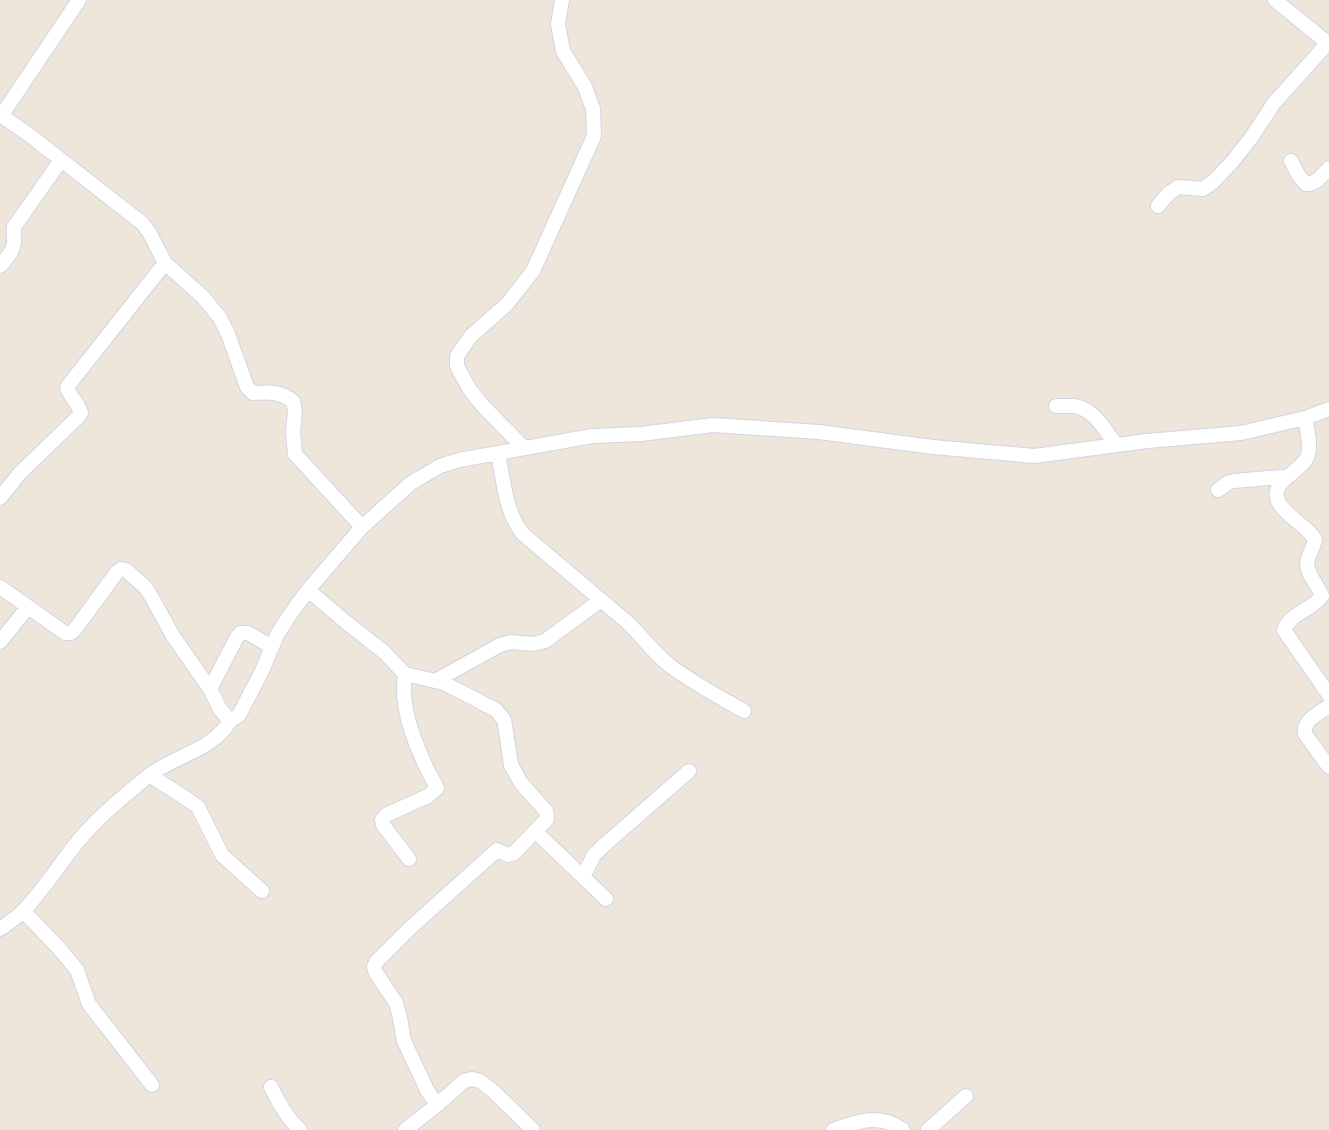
<svg xmlns="http://www.w3.org/2000/svg" width="1329" height="1130" viewBox="0 0 1329 1130" font-family="Cabin,sans-serif">
<style>
.lines{fill:none;stroke-linecap:round;stroke-linejoin:round}
.minor-casing{stroke:#d0d5e5;stroke-width:16}
.minor{stroke:#fff;stroke-width:14}
</style>
<rect width="100%" height="100%" fill="#eee5db"/>
<g class="lines">
<g class="minor-casing">
<path id="minor" d="M 1275,0 L 1329,44
M 0,115 L 28,134 L 142,223 L 149,232 L 165,263 L 67,387 C 69,397 79,403 81,413 L 77,418 L 20,473 L 0,498
M 1,116 L 79,0
M 1291,161 L 1299,176 L 1306,184 C 1316,185 1323,174 1329,168
M 1158,206 L 1168,194 L 1178,187 L 1203,189 L 1213,182 L 1232,162 L 1251,138 L 1274,103 L 1328,43
M 165,263 L 203,297 L 220,318 L 228,334 L 247,387 L 253,393 C 270,392 278,391 293,401 L 295,411 L 293,432 L 295,454 L 362,527
M 0,266 C 6,259 13,252 14,243 C 15,238 13,233 14,227 L 61,160
M 1056,406 C 1062,406 1069,406 1075,406 C 1094,409 1106,431 1116,445
M 1305,418 C 1307,429 1311,443 1308,455 C 1303,472 1267,481 1279,503 C 1288,518 1306,525 1315,539 C 1314,547 1308,555 1307,563 C 1307,575 1318,585 1322,596 C 1312,610 1290,613 1284,630 L 1329,695
M 524,448 L 484,407 L 470,390 L 460,372 L 457,365 L 457,356 L 471,336 L 507,304 L 533,271 L 594,136 L 593,109 L 585,87 L 563,51 L 558,24 L 562,0
M 498,454 C 504,481 505,512 523,534 L 627,622 C 642,636 653,652 669,665 C 693,683 719,697 744,711
M 1218,490 L 1229,482 L 1234,481 L 1282,477 L 1286,478
M 0,587 L 65,633 L 71,633 L 76,628 L 117,572 L 121,569 L 126,570 L 146,588 L 151,596 L 173,636 L 210,689 L 220,709 L 230,721 L 239,715 L 262,671 L 277,635 L 289,616 L 308,590 L 362,527 L 411,483 L 440,466 L 459,460 L 592,436 L 641,434 L 713,425 L 819,432 L 933,447 L 1034,456 L 1147,441 L 1241,433 L 1305,418 L 1329,409
M 308,590 L 347,623 L 384,652 L 405,674 L 444,683 L 496,710 L 504,720 L 506,731 L 511,765 L 521,783 L 546,811 L 547,816 L 547,819 L 514,853 L 508,855 L 497,850 L 409,929 L 377,961 L 374,967 L 376,973 L 396,1003 L 400,1018 L 404,1041 L 427,1090 L 437,1105 L 405,1130
M 0,642 L 28,607
M 405,674 C 400,706 413,738 426,767 C 429,774 434,781 437,788 L 428,796 L 386,815 L 382,820 L 383,825 L 409,859
M 435,681 L 500,645 L 511,642 L 533,644 L 545,641 L 601,600
M 210,689 L 237,637 L 241,633 L 248,633 L 272,647
M 1329,706 C 1319,713 1302,721 1305,734 L 1329,767
M 149,775 L 184,797 L 198,807 L 222,855 L 262,891
M 535,831 L 606,899
M 583,877 L 594,855 L 602,847 L 689,771
M 23,911 L 58,947 L 77,970 L 89,1004 L 152,1085
M 0,929 C 8,923 18,917 25,909 C 45,888 61,862 79,840 C 99,816 124,796 147,777 C 174,755 211,752 230,721
M 271,1087 C 279,1103 287,1118 300,1130
M 437,1105 L 464,1081 L 472,1079 L 480,1081 L 493,1091 L 533,1130
M 833,1130 C 858,1121 880,1113 903,1130
M 928,1130 L 966,1096"/>
</g>
<use href="#minor" class="minor"/>
</g>
</svg>
